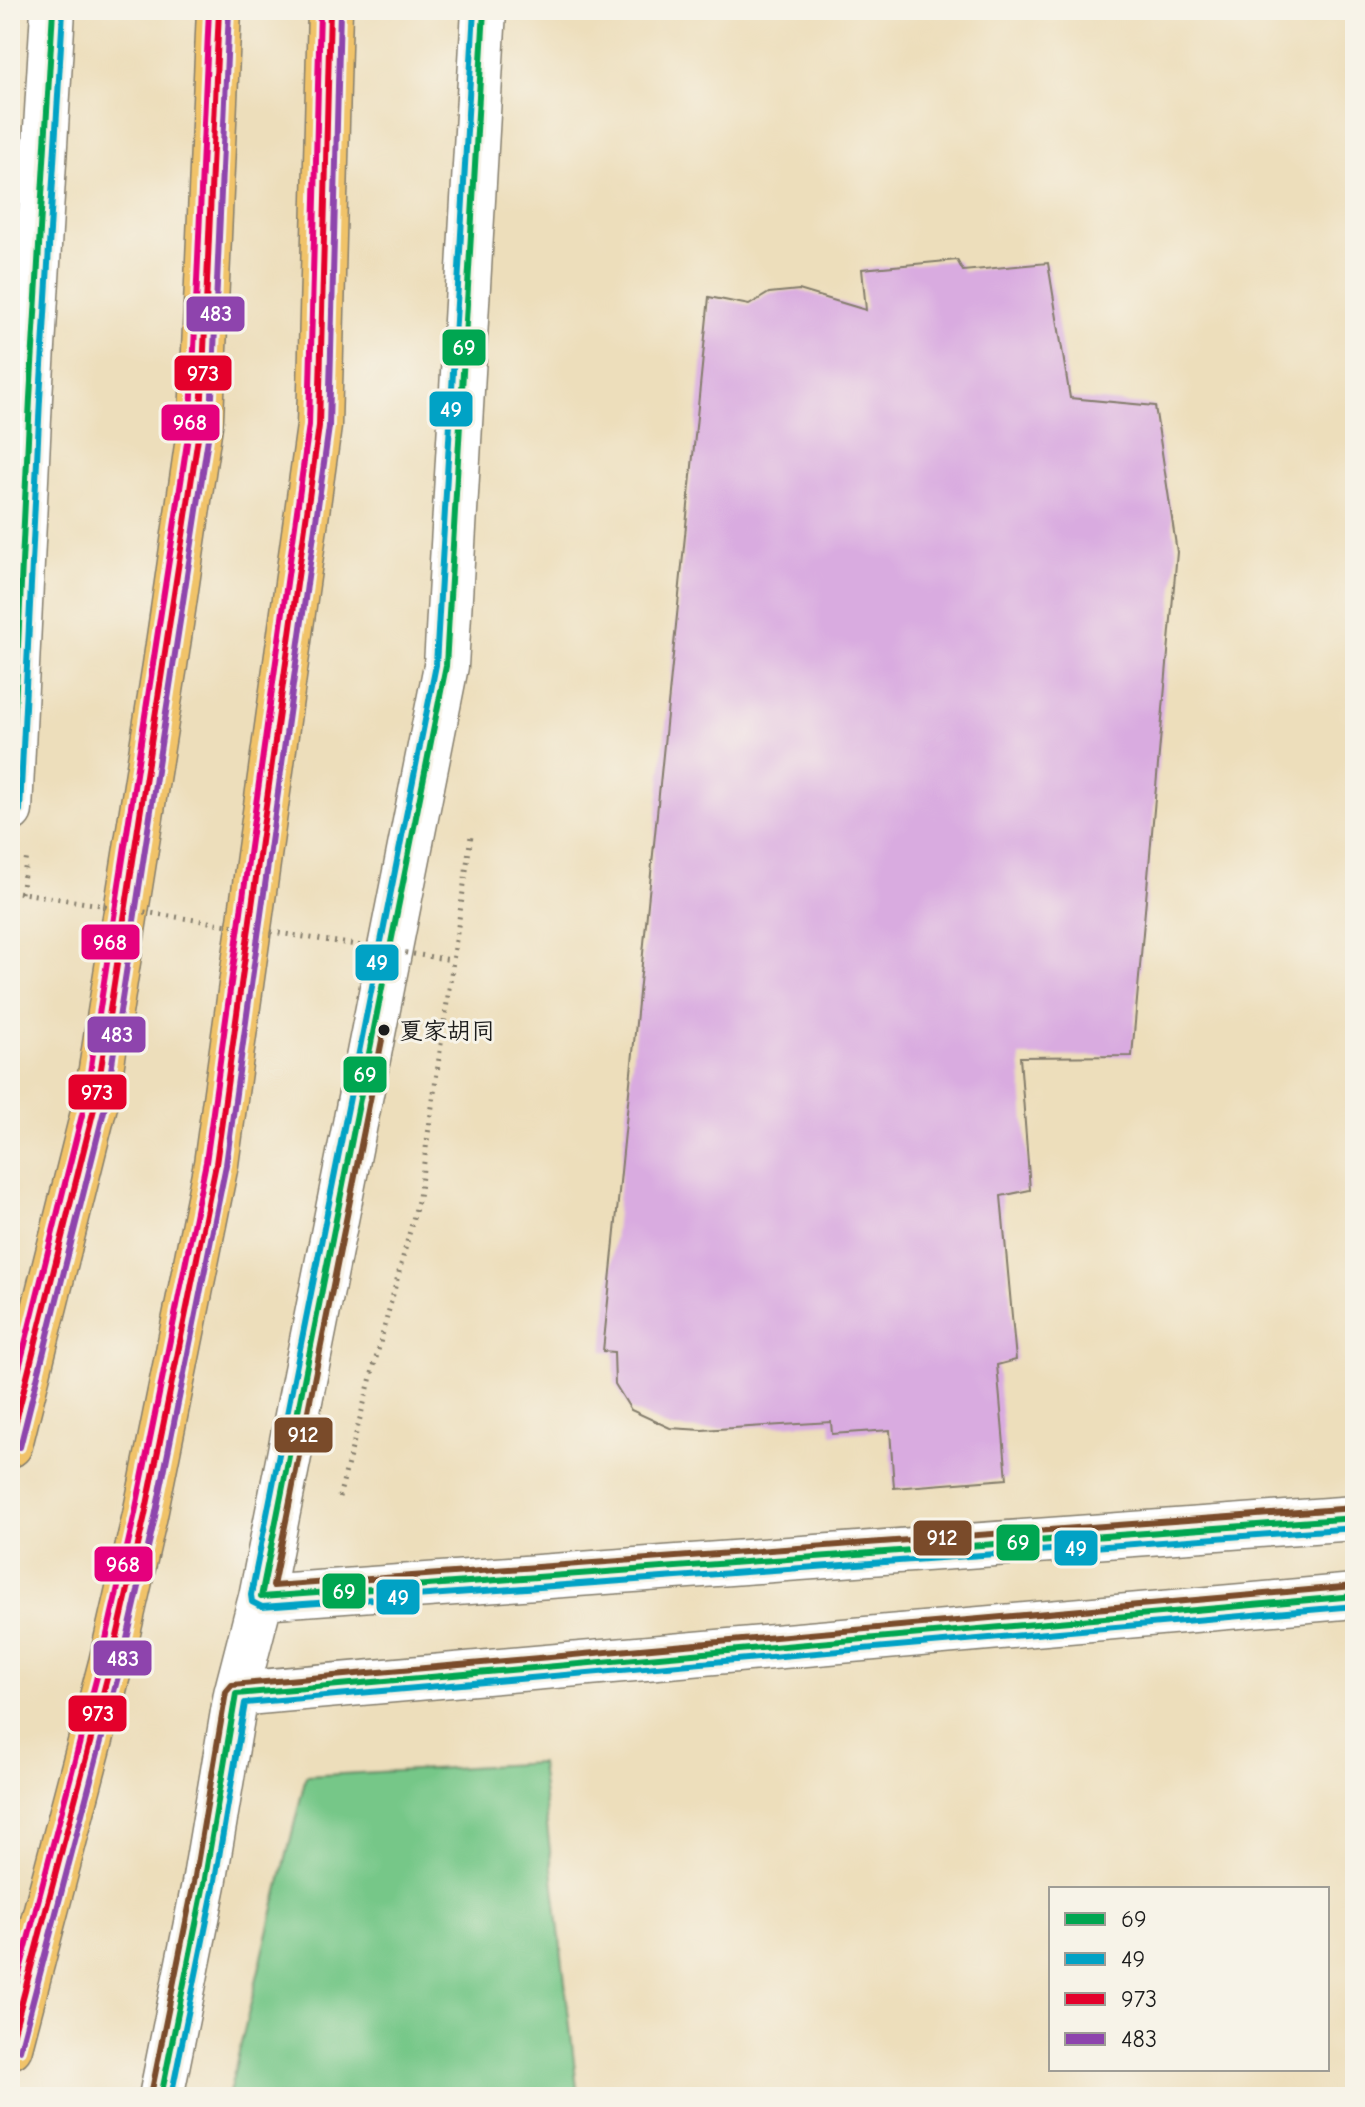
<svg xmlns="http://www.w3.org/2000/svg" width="1365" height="2107" viewBox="0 0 1365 2107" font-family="'Comic Neue','LXGW WenKai TC',sans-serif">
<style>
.green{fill:#76c788;stroke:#497252;stroke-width:2}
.building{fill:#d9abe0}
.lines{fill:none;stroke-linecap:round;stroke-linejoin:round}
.tertiary-casing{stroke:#847d6c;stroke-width:47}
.trunk-casing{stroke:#847d6c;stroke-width:47}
.path{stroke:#847d6c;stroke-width:5;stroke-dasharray:2 6;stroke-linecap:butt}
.tertiary{stroke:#fff;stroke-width:44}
.trunk{stroke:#f1c369;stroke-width:44}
.path-bridge{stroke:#847d6c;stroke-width:5;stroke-dasharray:2 6;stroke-linecap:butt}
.bus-1-casing{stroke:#f7f3e8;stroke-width:12}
.bus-2-casing{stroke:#f7f3e8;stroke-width:12}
.bus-3-casing{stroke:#f7f3e8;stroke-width:12}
.bus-4-casing{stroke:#f7f3e8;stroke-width:12}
.bus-5-casing{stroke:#f7f3e8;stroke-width:12}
.bus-6-casing{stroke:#f7f3e8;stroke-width:12}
.bus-1{stroke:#00a651;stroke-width:6}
.bus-2{stroke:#01a2c5;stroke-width:6}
.bus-3{stroke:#e4002b;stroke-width:6}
.bus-4{stroke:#8e44ad;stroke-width:6}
.bus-5{stroke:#e5007d;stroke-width:6}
.bus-6{stroke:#7a4b2a;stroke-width:6}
.bus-dot{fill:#1c1c1c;stroke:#f7f3e8;stroke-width:3}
.labels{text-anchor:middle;stroke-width:6;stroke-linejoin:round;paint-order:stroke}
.bus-label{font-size:24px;fill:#1c1c1c;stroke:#f7f3e8;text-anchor:start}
.line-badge{stroke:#f7f3e8;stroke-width:3}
.badge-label{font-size:22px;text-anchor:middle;font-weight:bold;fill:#fff}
</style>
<rect width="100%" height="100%" fill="#f7f3e8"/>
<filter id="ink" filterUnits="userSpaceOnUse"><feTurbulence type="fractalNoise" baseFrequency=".0125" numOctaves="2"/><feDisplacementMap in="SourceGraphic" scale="16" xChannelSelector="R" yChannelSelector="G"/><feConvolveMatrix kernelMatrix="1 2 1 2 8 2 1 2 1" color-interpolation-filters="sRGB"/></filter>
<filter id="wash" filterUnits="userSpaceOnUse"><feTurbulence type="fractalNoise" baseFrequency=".006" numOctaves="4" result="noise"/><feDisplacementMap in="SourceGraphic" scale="32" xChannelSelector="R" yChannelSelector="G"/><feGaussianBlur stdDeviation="1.8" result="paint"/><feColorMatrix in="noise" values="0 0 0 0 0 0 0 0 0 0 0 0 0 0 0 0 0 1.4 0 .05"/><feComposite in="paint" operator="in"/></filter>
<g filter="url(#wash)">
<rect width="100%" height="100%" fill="#eddebb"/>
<path class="green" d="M 540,1763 L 578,2097 L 228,2097 L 306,1776 Z"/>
<g id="blocks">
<path class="building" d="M 957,260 L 963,271 L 1048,263 L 1070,398 L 1155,406 L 1177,552 L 1132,1056 L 1020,1057 L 1030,1190 L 1001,1196 L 1016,1360 L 997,1365 L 1007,1479 L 894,1488 L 890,1430 L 832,1434 L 831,1422 L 702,1430 L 670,1428 L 631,1410 L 615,1384 L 614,1352 L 603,1351 L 709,297 L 749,305 L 769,293 L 799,290 L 866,310 L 862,269 Z"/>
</g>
</g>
<g filter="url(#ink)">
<use href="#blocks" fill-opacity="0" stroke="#847d6c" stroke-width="2"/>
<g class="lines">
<g class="tertiary-casing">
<path id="tertiary" d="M 10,810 L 30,398 L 53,10
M 261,1597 L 1355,1518
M 236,1694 L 1355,1596
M 161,2097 L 204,1884 L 236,1694 L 261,1597 L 446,666 L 484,10"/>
</g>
<g class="trunk-casing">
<path id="trunk" d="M 10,1445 L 96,1101 L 165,665 L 201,418 L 219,10
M 10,2047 L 111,1663 L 145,1515 L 216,1164 L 319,426 L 330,10"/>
</g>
<path class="path" d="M 21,893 L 27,856
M 339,1497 L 419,1197 L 471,836"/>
<use href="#tertiary" class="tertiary"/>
<use href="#trunk" class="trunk"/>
<path class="path-bridge" d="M 10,891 L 452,960"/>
<g class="bus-1-casing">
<path id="bus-1" d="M 484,10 L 446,666 L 261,1597 L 1355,1518
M 10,810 L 30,398 L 53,10
M 161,2097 L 204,1884 L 236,1694 L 1355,1596"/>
</g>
<g class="bus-2-casing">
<path id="bus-2" d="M 474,10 L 436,665 L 251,1595 L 252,1602 L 262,1607 L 1355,1528
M 20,810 L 40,399 L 63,11
M 171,2097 L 214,1886 L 245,1703 L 1355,1606"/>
</g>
<g class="bus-3-casing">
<path id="bus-3" d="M 10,1445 L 96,1101 L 201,418 L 219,10
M 10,2047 L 111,1663 L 145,1515 L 216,1164 L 319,426 L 330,10"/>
</g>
<g class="bus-4-casing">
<path id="bus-4" d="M 20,1447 L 106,1103 L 211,419 L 229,10
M 20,2050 L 121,1665 L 155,1517 L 226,1165 L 329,427 L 340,10"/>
</g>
<g class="bus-5-casing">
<path id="bus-5" d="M 10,1404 L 86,1099 L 191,417 L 209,10
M 10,2008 L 101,1661 L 135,1513 L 206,1162 L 309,425 L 320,10"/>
</g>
<g class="bus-6-casing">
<path id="bus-6" d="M 384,1030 L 273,1586 L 1354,1508
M 151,2095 L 194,1882 L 226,1692 L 232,1685 L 1354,1586"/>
</g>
<use href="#bus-1" class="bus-1"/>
<use href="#bus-2" class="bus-2"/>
<use href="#bus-3" class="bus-3"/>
<use href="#bus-4" class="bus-4"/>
<use href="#bus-5" class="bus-5"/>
<use href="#bus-6" class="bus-6"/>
</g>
</g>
<circle class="bus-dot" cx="384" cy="1030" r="7"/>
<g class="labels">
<g class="bus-label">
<text x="399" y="1039">夏家胡同</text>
</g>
</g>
<g class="line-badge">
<rect x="185" y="295" width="61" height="38" rx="8" fill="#8e44ad"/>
<rect x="441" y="328" width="46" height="39" rx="8" fill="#00a651"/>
<rect x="173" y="354" width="60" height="38" rx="8" fill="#e4002b"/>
<rect x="428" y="390" width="46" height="38" rx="8" fill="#01a2c5"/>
<rect x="160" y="403" width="61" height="39" rx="8" fill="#e5007d"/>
<rect x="80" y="923" width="61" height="38" rx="8" fill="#e5007d"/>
<rect x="354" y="943" width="46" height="39" rx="8" fill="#01a2c5"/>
<rect x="86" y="1015" width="61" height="39" rx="8" fill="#8e44ad"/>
<rect x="342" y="1055" width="46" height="39" rx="8" fill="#00a651"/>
<rect x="67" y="1073" width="61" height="38" rx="8" fill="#e4002b"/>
<rect x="273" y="1416" width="61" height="38" rx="8" fill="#7a4b2a"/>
<rect x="912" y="1519" width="61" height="38" rx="8" fill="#7a4b2a"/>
<rect x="995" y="1523" width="46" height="39" rx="8" fill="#00a651"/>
<rect x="1053" y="1529" width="46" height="38" rx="8" fill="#01a2c5"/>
<rect x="93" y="1545" width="61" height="38" rx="8" fill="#e5007d"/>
<rect x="321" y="1572" width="46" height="38" rx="8" fill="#00a651"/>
<rect x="375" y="1578" width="46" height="38" rx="8" fill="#01a2c5"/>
<rect x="92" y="1639" width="61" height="38" rx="8" fill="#8e44ad"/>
<rect x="67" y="1694" width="61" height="39" rx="8" fill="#e4002b"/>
</g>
<g class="badge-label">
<text x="216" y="321">483</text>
<text x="464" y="355">69</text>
<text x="203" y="381">973</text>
<text x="451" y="417">49</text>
<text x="190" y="430">968</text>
<text x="110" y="950">968</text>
<text x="377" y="970">49</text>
<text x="117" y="1042">483</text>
<text x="365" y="1082">69</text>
<text x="97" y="1100">973</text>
<text x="303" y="1442">912</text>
<text x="942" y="1545">912</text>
<text x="1018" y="1550">69</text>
<text x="1076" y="1556">49</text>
<text x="123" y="1572">968</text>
<text x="344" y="1599">69</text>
<text x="398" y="1605">49</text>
<text x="123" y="1666">483</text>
<text x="98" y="1721">973</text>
</g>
<rect width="1365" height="2107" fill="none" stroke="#f7f3e8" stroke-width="40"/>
<rect x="1049" y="1887" width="280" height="184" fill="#f7f3e8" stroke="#9f9d96" stroke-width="2"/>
<rect x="1065" y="1913" width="40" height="12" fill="#00a651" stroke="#9f9d96" stroke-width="2"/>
<text x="1121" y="1927" font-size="24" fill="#1c1c1c">69</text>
<rect x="1065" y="1953" width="40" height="12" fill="#01a2c5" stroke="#9f9d96" stroke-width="2"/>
<text x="1121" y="1967" font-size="24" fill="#1c1c1c">49</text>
<rect x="1065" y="1993" width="40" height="12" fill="#e4002b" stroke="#9f9d96" stroke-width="2"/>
<text x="1121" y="2007" font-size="24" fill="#1c1c1c">973</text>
<rect x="1065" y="2033" width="40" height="12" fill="#8e44ad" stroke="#9f9d96" stroke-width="2"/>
<text x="1121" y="2047" font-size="24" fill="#1c1c1c">483</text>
</svg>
